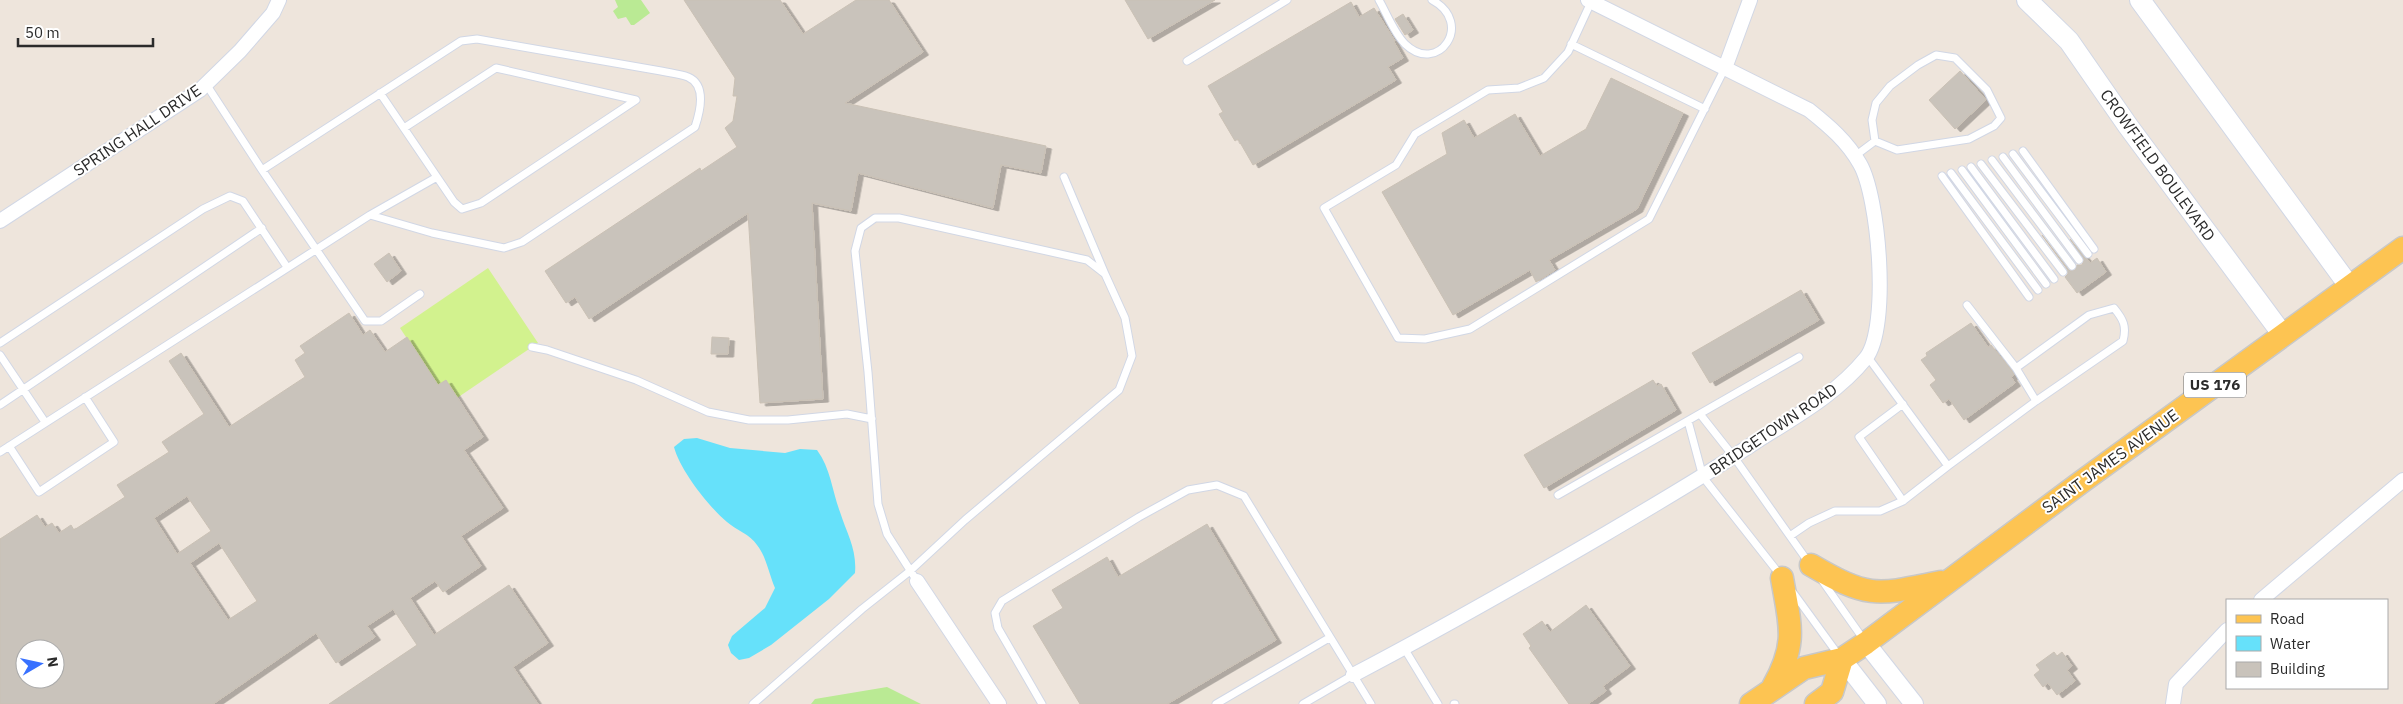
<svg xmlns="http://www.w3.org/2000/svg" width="2403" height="704" viewBox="0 0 2403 704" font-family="'IBM Plex Sans',sans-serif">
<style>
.green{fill:#baea94}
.pitch{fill:#d2f28e}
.water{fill:#66e1fa}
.building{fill:#c9c3bb;stroke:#cac1b5;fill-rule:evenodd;filter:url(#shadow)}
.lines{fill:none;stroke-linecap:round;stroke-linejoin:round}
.service-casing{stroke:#d1d7e5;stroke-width:9}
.minor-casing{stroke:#d1d7e5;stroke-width:16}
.tertiary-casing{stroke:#d1d7e5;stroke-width:20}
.secondary-casing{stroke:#d1d7e5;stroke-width:22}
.primary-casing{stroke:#c8c8c8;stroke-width:25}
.service{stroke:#fff;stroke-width:7}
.minor{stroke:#fff;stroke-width:14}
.tertiary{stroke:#fff;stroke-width:18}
.secondary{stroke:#fff;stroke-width:20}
.primary{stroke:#fdc452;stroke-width:22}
.labels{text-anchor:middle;stroke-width:4;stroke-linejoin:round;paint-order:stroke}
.shield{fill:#fff;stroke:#6b6b6b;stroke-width:1}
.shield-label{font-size:15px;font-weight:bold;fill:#2b2b2b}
.street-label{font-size:16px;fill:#2b2b2b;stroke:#fff}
</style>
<defs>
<filter id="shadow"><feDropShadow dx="5.5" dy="3" stdDeviation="0" flood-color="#0004"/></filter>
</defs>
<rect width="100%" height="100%" fill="#eee5dc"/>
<path class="green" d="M 615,0 L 641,0 L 650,13 L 634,25 L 631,25 L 626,17 L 618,19 L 613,11 L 618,7 Z
M 887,687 L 921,704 L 811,704 L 815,699 Z"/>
<path class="pitch" d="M 488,268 L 538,343 L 457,398 L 439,387 L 400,328 Z"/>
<path class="water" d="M 697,438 L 730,448 L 785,453 L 800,449 L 817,450 C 831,469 832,491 840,512 C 847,534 857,549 855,573 L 829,599 L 771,645 L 749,658 L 739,660 L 731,653 L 728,645 L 732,636 L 765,608 L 775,588 C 769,574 766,556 757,545 C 750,534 736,530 727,522 C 708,506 680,470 674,447 L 684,439 Z"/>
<path class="building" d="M 684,0 L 780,0 L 803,34 L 856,0 L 889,0 L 923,52 L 845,103 L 1046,146 L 1041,173 L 1001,165 L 993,208 L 858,173 L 851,211 L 812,203 L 823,399 L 760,403 L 748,213 L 589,319 L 575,297 L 566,303 L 545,271 L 700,168 L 701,171 L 737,147 L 725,128 L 733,121 L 737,96 L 733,96 L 735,78 Z
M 1125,0 L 1215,0 L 1148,39 Z
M 1351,2 L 1359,17 L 1374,8 L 1395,41 L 1394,42 L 1403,58 L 1388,67 L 1396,80 L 1253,165 L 1238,139 L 1235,141 L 1219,114 L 1223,112 L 1208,86 Z
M 1403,14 L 1413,30 L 1405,35 L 1395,19 Z
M 1960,71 L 1986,100 L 1955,129 L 1929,100 Z
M 1611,78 L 1683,113 L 1637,209 L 1549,260 L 1555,270 L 1536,282 L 1530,270 L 1453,315 L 1382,192 L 1447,154 L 1442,133 L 1464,120 L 1474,138 L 1515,114 L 1540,156 L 1586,129 Z
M 2042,235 L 2070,271 L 2075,270 L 2077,265 L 2082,265 L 2084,260 L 2070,239 L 2090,263 L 2097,258 L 2106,272 L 2077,293 L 2065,277 L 2068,274 L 2067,269 Z
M 389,253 L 401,271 L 387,282 L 374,264 Z
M 1801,290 L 1819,320 L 1710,383 L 1692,353 Z
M 349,313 L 363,335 L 370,330 L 385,352 L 407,337 L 438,385 L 446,380 L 483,437 L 464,450 L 503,508 L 461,536 L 481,566 L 443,592 L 435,581 L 410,598 L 434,635 L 509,585 L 548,643 L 513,667 L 538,704 L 329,704 L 417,645 L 393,609 L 367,626 L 375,637 L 336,663 L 316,633 L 213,704 L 0,704 L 0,539 L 37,515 L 45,527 L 52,523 L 59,533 L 71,525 L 74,530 L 125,497 L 117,485 L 169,452 L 162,442 L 204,414 L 169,361 L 181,353 L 229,427 L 305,377 L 295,360 L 305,353 L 300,346 ZM 187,496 L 211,531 L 177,554 L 154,518 ZM 219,543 L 257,601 L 228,620 L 190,563 ZM 25,649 L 55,649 L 55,679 L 25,679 Z
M 1971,323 L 1988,347 L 1991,345 L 2012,371 L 2014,375 L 2011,377 L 2015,383 L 1964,420 L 1949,399 L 1943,403 L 1930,385 L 1936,380 L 1921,360 L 1927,356 L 1926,353 Z
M 712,337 L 729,338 L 728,354 L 711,354 Z
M 1653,380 L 1657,386 L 1661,384 L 1676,410 L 1544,488 L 1524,455 Z
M 1207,524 L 1276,640 L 1167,704 L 1080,704 L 1033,626 L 1063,608 L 1052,590 L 1107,557 L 1118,577 Z
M 1586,605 L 1630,666 L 1603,686 L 1606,691 L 1588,704 L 1569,704 L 1529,648 L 1531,646 L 1523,634 L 1542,621 L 1550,632 Z
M 2054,652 L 2057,656 L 2062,652 L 2072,666 L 2067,670 L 2075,681 L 2057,695 L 2048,683 L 2043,687 L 2034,675 L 2040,670 L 2036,665 Z"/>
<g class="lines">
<g class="service-casing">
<path id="service" d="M 1379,0 C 1387,14 1394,33 1405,44 C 1438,76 1475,23 1432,0
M 1592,0 L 1568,52 L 1544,78 L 1519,88 L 1488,90 L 1415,134 L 1396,165 L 1324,208 L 1398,338 L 1425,339 L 1470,329 L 1649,219 L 1725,68
M 1571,44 L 1705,109
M 1187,61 L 1287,0
M 206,84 L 262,170 L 365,321 L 381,321 L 420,294
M 380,93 L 454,202 L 462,209 L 481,203 L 636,100 L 496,68 L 404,128
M 2023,151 L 2094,249
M 2013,154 L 2088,254
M 1855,156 L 1875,141 L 1897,150 L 1969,139 L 1994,126 L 2001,118 L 1987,90 L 1955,58 L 1936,55 L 1918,65 L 1890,86 L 1876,103 L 1872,120 L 1875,141
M 2003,157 L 2079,260
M 1992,160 L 2072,266
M 1981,164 L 2063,272
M 1971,167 L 2054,279
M 1962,170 L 2046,284
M 1951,173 L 2038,290
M 1942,176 L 2029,297
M 1064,177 L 1105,274
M 370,215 L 437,177
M 1967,305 L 2016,368
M 0,343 L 203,209 L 230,196 L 243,201 L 287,267
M 532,347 L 547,350 L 636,380 L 708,412 L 749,420 L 788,420 L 847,414 L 872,419
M 0,355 L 45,422
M 1867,356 L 1948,466 L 1903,501 L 1859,437 L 1903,404
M 0,405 L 262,228
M 1700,414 L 1734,457 L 1809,563
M 1688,421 L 1703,477 L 1781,576
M 9,446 L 39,492 L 114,442 L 85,397
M 0,452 L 370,215 L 432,233 L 504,248 L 522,242 L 695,127 C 700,112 707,85 688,77 C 680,74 670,73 661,71 L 477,39 L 461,41 L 262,170
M 1948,466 L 2036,401 L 2123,341 C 2127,326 2123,319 2114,308 L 2089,315 L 2016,368 L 2036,401
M 1558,495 L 1799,357
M 1790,536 L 1809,523 L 1835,511 L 1880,511 L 1903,501
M 1821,579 L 1864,640
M 1792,591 L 1840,657
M 1404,648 L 1438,704
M 753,704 L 862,609 L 910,571 L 965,520 L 1119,390 L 1132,356 L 1125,318 L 1105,274 L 1087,260 L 899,218 L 875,218 L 861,228 L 855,251 L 868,372 L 878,504 L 887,534 L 917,581
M 1042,704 L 998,628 L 995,613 L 1002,601 L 1139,517 L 1188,490 L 1217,485 L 1244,496 L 1371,704
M 1216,704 L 1329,638
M 1303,704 L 1353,675
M 1454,704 L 1455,704"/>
</g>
<g class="minor-casing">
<path id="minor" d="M 1725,68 L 1750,0
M 0,221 L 200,90 L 240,51 L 273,13 L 279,0
M 917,581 L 999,704
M 2261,600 L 2403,480
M 1353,675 C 1439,630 1523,582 1607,533 C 1656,504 1706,475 1754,443 C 1793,418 1836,395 1866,358 C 1890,327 1879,197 1860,164 C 1847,141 1829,126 1809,110 L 1588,0
M 2173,704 L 2176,684 L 2227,630"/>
</g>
<g class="tertiary-casing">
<path id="tertiary" d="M 1866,643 L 1914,704
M 1842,659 L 1877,704"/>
</g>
<g class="secondary-casing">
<path id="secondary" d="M 2027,0 L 2069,41 L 2128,126 L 2283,335
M 2140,0 L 2350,287"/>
</g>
<g class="primary-casing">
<path id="primary" d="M 1811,565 C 1869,599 1877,595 1941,582
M 1773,687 C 1798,643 1790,625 1782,578
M 1751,704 L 1804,668 L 1842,659 L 1866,643 L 2080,483 L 2403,248
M 1816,704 L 1832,692 L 1842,659"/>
</g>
<use href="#service" class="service"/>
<use href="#minor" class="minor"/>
<use href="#tertiary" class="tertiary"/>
<use href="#secondary" class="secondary"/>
<use href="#primary" class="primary"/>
</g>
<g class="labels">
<rect class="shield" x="2184" y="372.5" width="62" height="25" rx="4"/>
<g class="shield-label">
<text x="2215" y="390">US 176</text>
</g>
<g class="street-label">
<text transform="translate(137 130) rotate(-34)" y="6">SPRING HALL DRIVE</text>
<text transform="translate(2158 165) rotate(54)" y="6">CROWFIELD BOULEVARD</text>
<text transform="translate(1773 429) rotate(-34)" y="6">BRIDGETOWN ROAD</text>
<text transform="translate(2110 461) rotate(-36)" y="6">SAINT JAMES AVENUE</text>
</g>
</g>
<rect x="2226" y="599" width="162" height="90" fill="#ffffff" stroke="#aaaaaa"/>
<rect x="2236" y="615" width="25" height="8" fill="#fdc452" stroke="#aaaaaa"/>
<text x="2270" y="624" font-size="15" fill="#2b2b2b">Road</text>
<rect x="2236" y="636" width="25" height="15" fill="#66e1fa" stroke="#aaaaaa"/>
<text x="2270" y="649" font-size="15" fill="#2b2b2b">Water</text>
<rect x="2236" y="662" width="25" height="15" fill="#c9c3bb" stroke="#aaaaaa"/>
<text x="2270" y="674" font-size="15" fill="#2b2b2b">Building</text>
<g transform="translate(40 664) rotate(81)"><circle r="24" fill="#ffffff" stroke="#aaaaaa"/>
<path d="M0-4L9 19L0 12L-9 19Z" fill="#3871ff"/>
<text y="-8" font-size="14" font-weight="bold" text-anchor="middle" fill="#2b2b2b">N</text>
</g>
<path d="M18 38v8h135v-8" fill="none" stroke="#2b2b2b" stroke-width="2.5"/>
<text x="25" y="38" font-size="15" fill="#2b2b2b" stroke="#ffffff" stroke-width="4" paint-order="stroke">50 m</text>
</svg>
